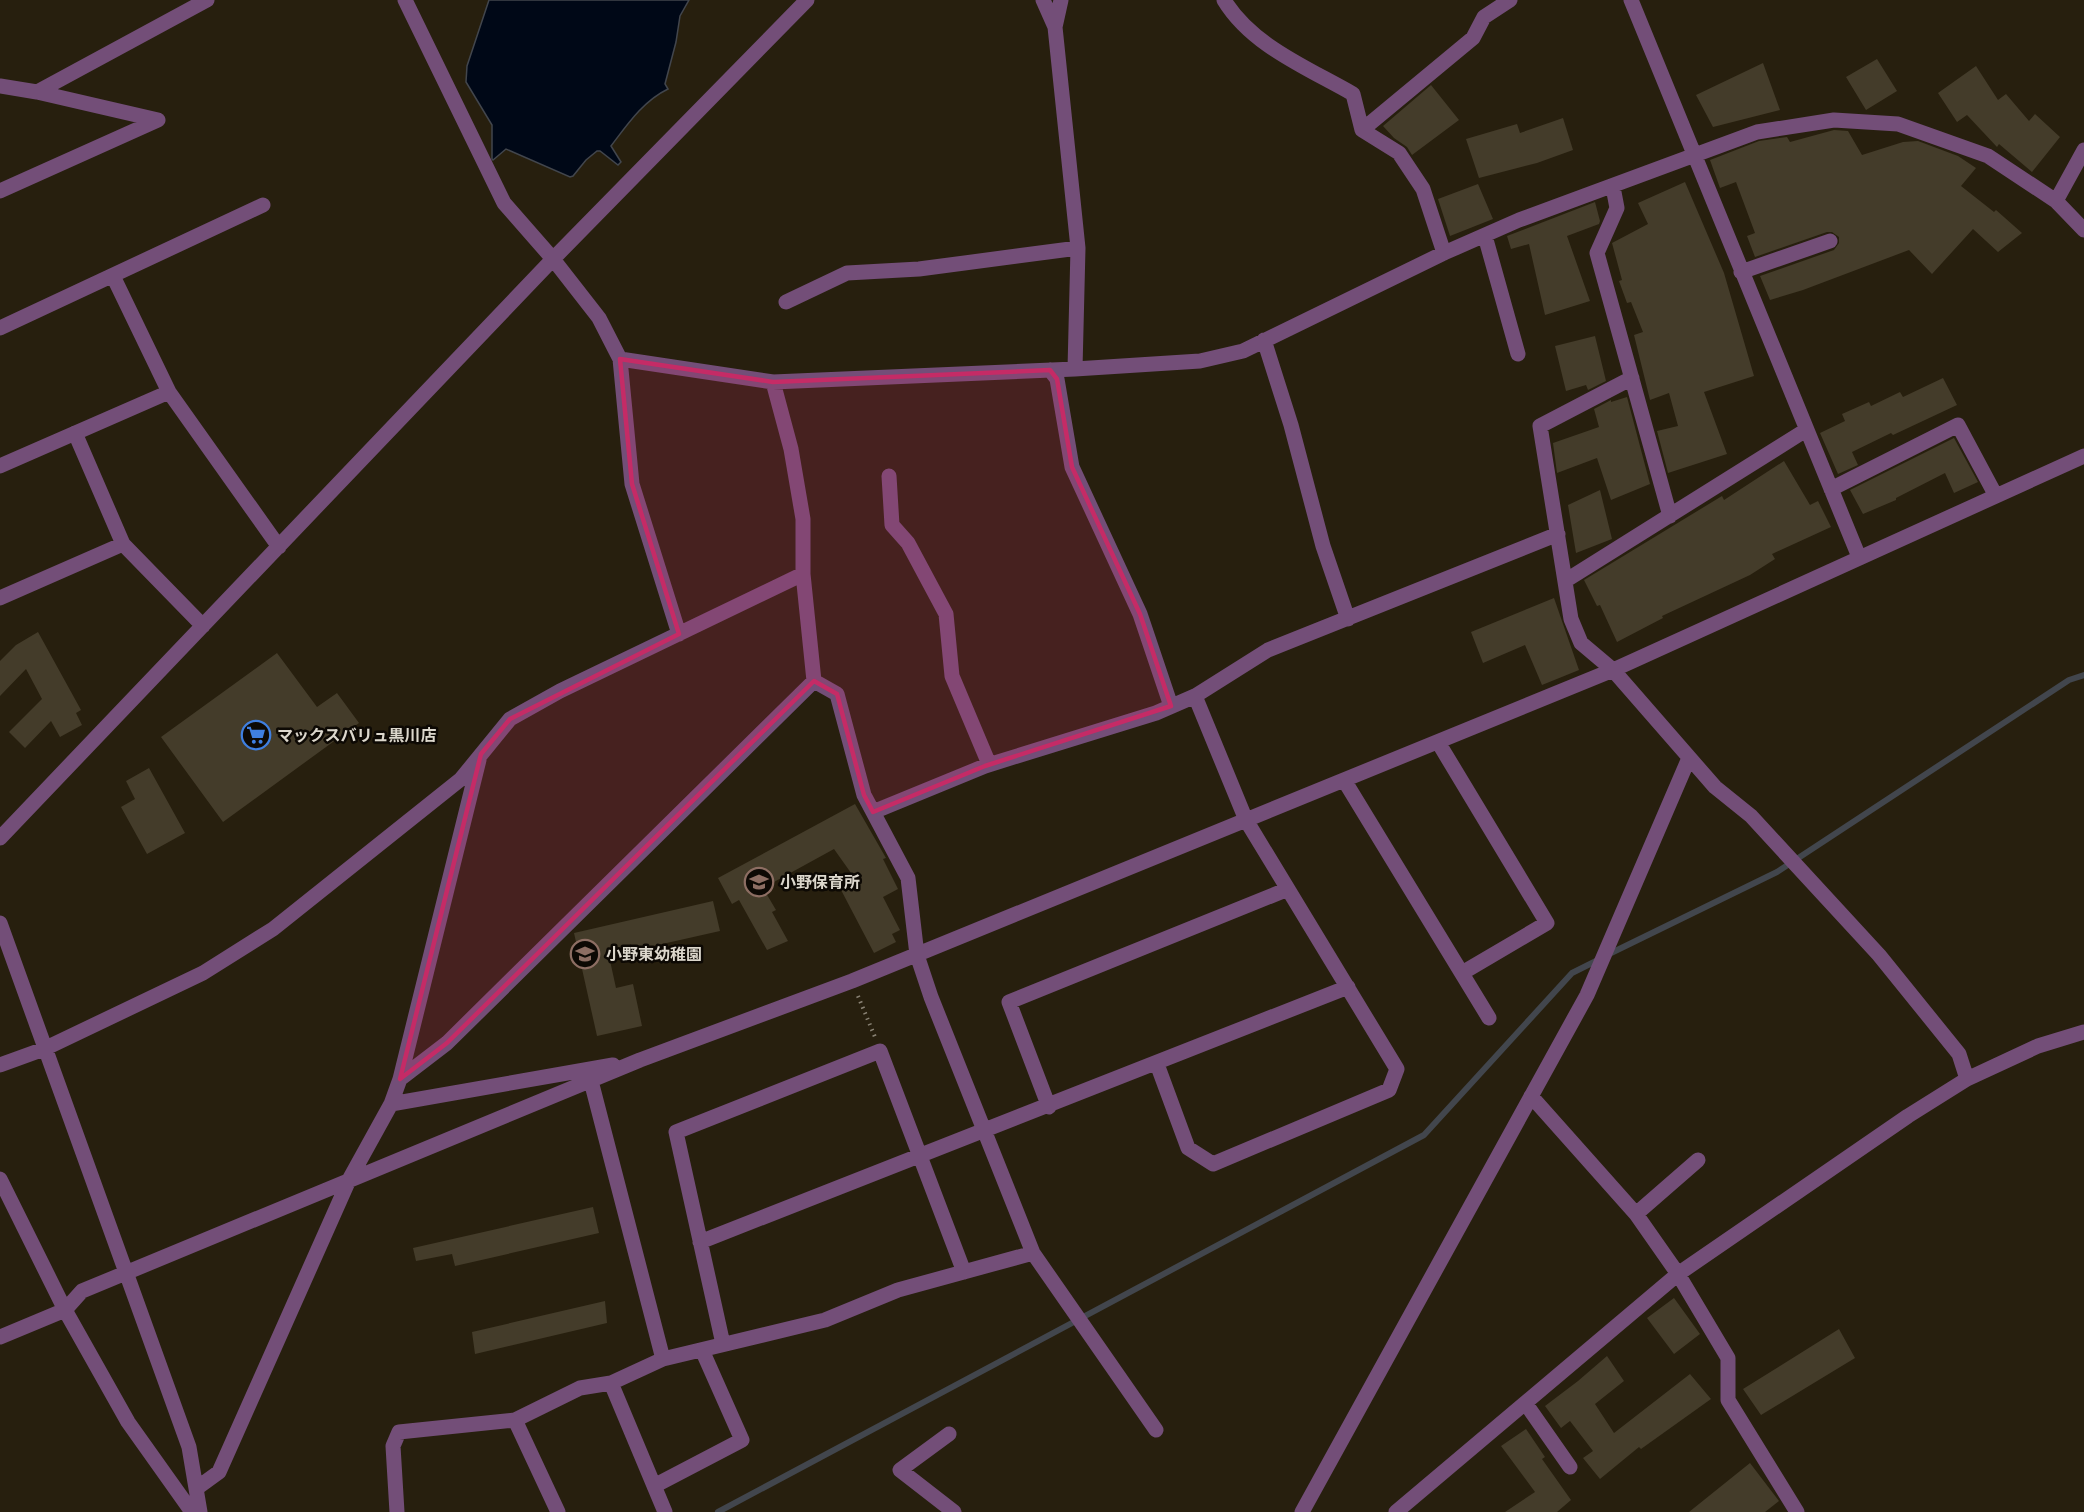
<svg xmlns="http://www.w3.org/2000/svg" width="2084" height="1512" viewBox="0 0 2084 1512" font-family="Barlow,'Noto Sans JP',sans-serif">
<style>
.water{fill:#000817;stroke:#42464d;stroke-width:1.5}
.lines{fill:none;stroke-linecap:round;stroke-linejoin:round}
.stream{stroke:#42464d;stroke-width:6}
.building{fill:#443c2a}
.path{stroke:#898274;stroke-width:4;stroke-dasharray:1.5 4.5;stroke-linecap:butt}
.minor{stroke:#734e78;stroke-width:15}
.marked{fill:#c52b66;fill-opacity:0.2;stroke:#c52b66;stroke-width:4.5;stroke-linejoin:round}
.labels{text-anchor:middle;stroke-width:5;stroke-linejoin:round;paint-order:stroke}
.poi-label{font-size:16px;font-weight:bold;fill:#dcd7cc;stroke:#0d0904;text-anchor:start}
</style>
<rect width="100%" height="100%" fill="#271f0e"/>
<path class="water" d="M 489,0 L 689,0 L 680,16 L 676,42 L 665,84 L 668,89 C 643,101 627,125 611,146 L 621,162 L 618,165 L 600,151 L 597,151 L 586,160 L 573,176 L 570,177 L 506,149 L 493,160 L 492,159 L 492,125 L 466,82 L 467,66 Z"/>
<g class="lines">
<path class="stream" d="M 1607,955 L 1777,872 L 2069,680 L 2084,675
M 718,1512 L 1424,1135 L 1572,973 L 1598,960"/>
</g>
<path class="building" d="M 1877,59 L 1897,91 L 1866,110 L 1846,77 Z
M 1763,63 L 1780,110 L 1713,127 L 1696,95 Z
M 1976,66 L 1998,100 L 2006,94 L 2029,121 L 2035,114 L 2060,137 L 2032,172 L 1999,144 L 1997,147 L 1967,115 L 1957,122 L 1938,93 Z
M 1431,85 L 1459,120 L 1412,155 L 1407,147 L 1394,138 L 1383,126 Z
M 1563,118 L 1573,150 L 1537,163 L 1479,178 L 1466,139 L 1517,124 L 1520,133 Z
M 1834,130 L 1848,131 L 1862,155 L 1903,142 L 1918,141 L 1958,156 L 1976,168 L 1961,186 L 1994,212 L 1996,210 L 2022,233 L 1998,252 L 1973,229 L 1932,274 L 1909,250 L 1803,290 L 1770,300 L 1760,276 L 1834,250 L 1839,243 L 1839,237 L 1832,232 L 1827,232 L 1755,257 L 1747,236 L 1755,233 L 1736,182 L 1720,188 L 1710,160 L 1759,141 L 1787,137 L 1790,142 Z
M 1685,182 L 1724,273 L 1754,376 L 1704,392 L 1727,454 L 1668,473 L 1657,431 L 1678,426 L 1669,393 L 1650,400 L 1634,335 L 1643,332 L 1631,302 L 1627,303 L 1619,281 L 1622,280 L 1612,243 L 1648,224 L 1638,203 Z
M 1478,184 L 1493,219 L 1450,236 L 1438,199 Z
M 1595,202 L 1600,221 L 1599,224 L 1567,236 L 1590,301 L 1545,315 L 1529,244 L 1511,249 L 1507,236 Z
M 1595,336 L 1606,381 L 1588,390 L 1586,385 L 1566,391 L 1555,346 Z
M 1943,378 L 1957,405 L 1893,435 L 1891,433 L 1852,452 L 1858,465 L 1838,474 L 1820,433 L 1845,421 L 1842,414 L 1869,402 L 1871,406 L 1900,392 L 1903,397 Z
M 1627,397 L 1650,484 L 1611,500 L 1597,458 L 1557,473 L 1553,443 L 1599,427 L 1594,409 L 1611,400 L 1611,402 Z
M 1954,438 L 1978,482 L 1954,493 L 1945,473 L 1896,498 L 1896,500 L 1863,514 L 1850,490 Z
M 1784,461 L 1810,505 L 1818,501 L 1831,527 L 1772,554 L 1775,559 L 1750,575 L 1662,616 L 1663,618 L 1617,642 L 1600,605 L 1597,606 L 1584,580 L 1722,496 L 1724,500 Z
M 1600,490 L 1612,539 L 1576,553 L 1568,505 Z
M 1554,598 L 1579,670 L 1542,685 L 1525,645 L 1483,663 L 1471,632 Z
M 38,632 L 81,710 L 76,713 L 82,725 L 60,737 L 51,721 L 25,748 L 9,732 L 42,699 L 26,669 L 0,696 L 0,661 L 16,645 Z
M 277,653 L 317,707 L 337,693 L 359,723 L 223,822 L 161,737 Z
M 149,768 L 185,833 L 147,854 L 121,807 L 135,799 L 126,781 Z
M 855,804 L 886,858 L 883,859 L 898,889 L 883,897 L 900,930 L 892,934 L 896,942 L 874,953 L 840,888 L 856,880 L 834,849 L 763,888 L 776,910 L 772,912 L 788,941 L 767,950 L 739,900 L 732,904 L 718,878 Z
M 713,901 L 720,931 L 609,956 L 616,988 L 633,984 L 642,1026 L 597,1036 L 574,933 Z
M 593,1207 L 599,1233 L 455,1266 L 452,1254 L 416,1261 L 413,1248 Z
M 1674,1298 L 1700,1334 L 1674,1354 L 1647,1318 Z
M 605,1301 L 607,1323 L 475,1354 L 472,1332 Z
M 1839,1329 L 1855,1358 L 1761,1415 L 1743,1389 Z
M 1607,1356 L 1624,1381 L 1595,1404 L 1614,1433 L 1690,1374 L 1711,1399 L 1641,1449 L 1639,1447 L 1600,1479 L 1583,1458 L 1593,1451 L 1570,1421 L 1561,1428 L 1545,1406 L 1578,1381 Z
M 1526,1429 L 1545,1457 L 1542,1459 L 1571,1500 L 1557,1512 L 1505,1512 L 1535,1492 L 1501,1446 Z
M 1750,1463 L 1779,1501 L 1765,1512 L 1689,1512 Z"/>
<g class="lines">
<path class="path" d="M 858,996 L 875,1037"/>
<path class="minor" d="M 405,0 L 504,203 L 553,259 L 599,318 L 620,359 L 773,382 L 1075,369 L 1200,361 L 1243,351 L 1444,253 L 1519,220 L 1757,132 L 1834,120 L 1898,124 L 1988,156 L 2056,201 L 2084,230
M 1043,0 L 1055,27
M 1061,0 L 1055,27 L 1078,248 L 1075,369
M 1224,0 C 1252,46 1308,68 1353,94 L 1362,130 L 1399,153 L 1423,189 L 1444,253
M 1631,0 L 1859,557
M 0,86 L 37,92 L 158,120
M 37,92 L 207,0
M 1362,130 L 1473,38 L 1484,17 L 1510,0
M 1613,187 L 1617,208 L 1597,253 L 1670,516
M 0,191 L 158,120
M 2056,201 L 2084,150
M 1485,236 L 1518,354
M 1741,272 L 1830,241
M 113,276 L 169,392 L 279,547
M 786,302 L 847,273 L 919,269 L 1078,248
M 0,328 L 263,205
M 1264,340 L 1291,425 L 1323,546 L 1348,619
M 620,359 L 632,484 L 679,634
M 1050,370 L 1057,379 L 1072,467 L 1140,614 L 1171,706
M 1632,378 L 1540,426 L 1571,619 L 1581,643 L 1613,670 L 1715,787 L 1751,816 L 1879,955 L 1959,1054 L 1967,1079
M 75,433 L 123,544
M 0,466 L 169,392
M 889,476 L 892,525 L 908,543 L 946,614 L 952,676 L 989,764
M 1831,489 L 1958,425 L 1996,496
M 1565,581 L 1806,430
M 0,598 L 123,544 L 203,626
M 814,681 L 837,694 L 864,795 L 908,878 L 917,955 L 931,997 L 1033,1253 L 1156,1430
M 1438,742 L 1547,923 L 1462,973
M 1344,780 L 1489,1018
M 873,812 L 985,766 L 1156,713 L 1195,696 L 1268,650 L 1558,534
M 0,838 L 553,259 L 807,0
M 0,923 L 189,1447 L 200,1512
M 1157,1064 L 1188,1148 L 1213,1164 L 1389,1090 L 1397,1069 L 1246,820 L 1195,696
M 0,1065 L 44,1049 L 203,973 L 273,929 L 461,779 L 510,719 L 560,691 L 803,574
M 400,1079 L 447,1043 L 814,681 L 803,574 L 803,519 L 791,449 L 773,382
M 591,1081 L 663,1359
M 1531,1096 L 1636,1214 L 1678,1274 L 1728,1358 L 1728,1400 L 1797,1512
M 391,1104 L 613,1065
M 1049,1107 L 1009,1002 L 1288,889
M 0,1179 L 65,1310 L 128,1422 L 192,1512
M 1636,1214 L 1698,1160
M 700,1242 L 1348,987
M 0,1337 L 65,1310 L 82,1291 L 640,1060 L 852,981 L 1613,670 L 2084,456
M 723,1344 L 676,1132 L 880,1051 L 964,1272
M 611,1383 L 665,1512
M 1526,1404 L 1570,1467
M 515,1420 L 558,1512
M 949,1434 L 900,1470 L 954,1512
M 654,1486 L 742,1440 L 702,1350
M 197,1488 L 219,1472 L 349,1180 L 391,1104 L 400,1079 L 479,760
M 397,1512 L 393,1446 L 399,1432 L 515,1420 L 580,1388 L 611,1383 L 663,1359 L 825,1320 L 898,1290 L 1033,1253
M 1302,1512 L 1587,995 L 1689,758
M 1396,1512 L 1678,1274 L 1908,1116 L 1967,1079 L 2038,1046 L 2084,1032"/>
</g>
<path class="marked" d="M 620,359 L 773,382 L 1050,370 L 1057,379 L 1072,467 L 1140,614 L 1171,706 L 985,766 L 873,812 L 864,795 L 837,694 L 814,681 L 447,1043 L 400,1079 L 481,754 L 510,719 L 679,634 L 632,484 Z"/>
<defs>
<g id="supermarket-ring" transform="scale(1.5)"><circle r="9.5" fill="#0d0904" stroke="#3f7fe0" stroke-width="1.5"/><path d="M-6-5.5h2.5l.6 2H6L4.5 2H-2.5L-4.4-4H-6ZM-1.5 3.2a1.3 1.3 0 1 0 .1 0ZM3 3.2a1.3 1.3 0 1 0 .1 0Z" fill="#3f7fe0"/></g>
<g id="school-ring" transform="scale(1.5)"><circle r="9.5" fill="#0d0904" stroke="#8d6e63" stroke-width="1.5"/><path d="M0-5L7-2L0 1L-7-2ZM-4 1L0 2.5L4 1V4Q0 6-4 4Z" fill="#8d6e63"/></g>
</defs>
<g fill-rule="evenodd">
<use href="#supermarket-ring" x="256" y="735"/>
<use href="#school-ring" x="759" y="882"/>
<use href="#school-ring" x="585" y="954"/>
</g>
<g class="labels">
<g class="poi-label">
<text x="277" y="741">マックスバリュ黒川店</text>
<text x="780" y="888">小野保育所</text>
<text x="606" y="960">小野東幼稚園</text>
</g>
</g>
</svg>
